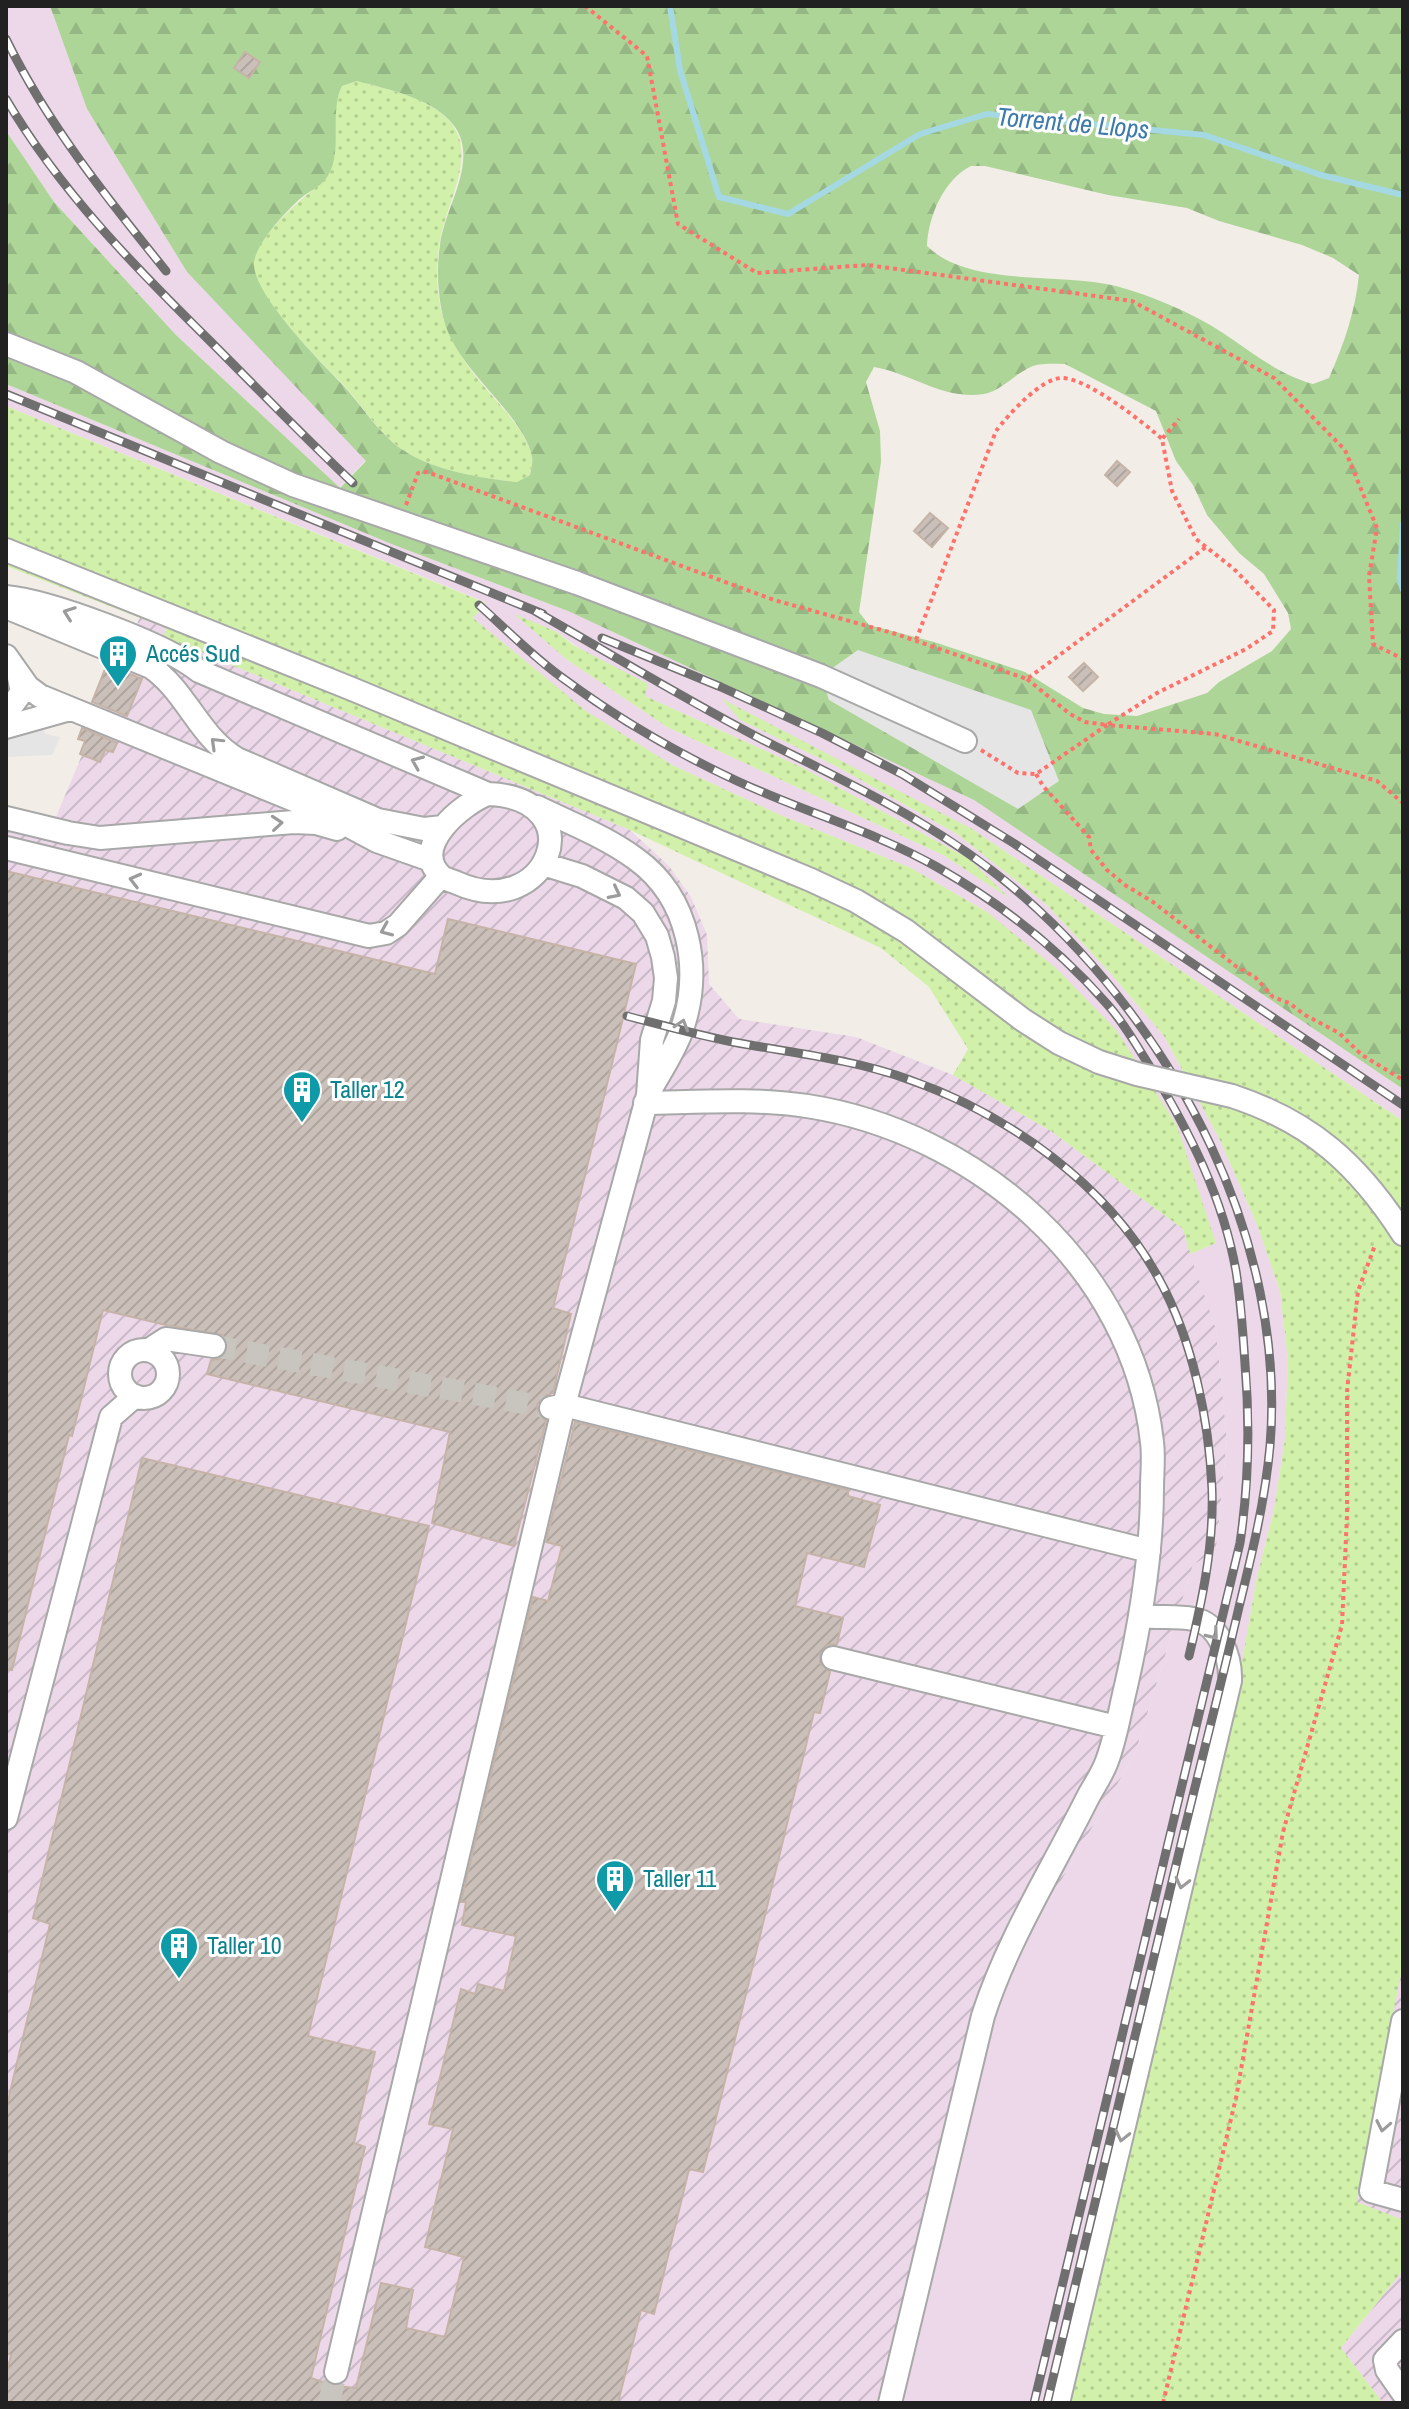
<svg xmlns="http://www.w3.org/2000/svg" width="1409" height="2409" viewBox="0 0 1409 2409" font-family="'Archivo Narrow',sans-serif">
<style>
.industrial{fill:url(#industrial-furrows)}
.railway{fill:#ecd8e9;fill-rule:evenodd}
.grass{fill:url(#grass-dots)}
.forest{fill:url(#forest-firs);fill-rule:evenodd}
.parking{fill:#e5e5e5}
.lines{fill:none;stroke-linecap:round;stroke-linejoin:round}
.stream{stroke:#a4d9e3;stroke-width:6}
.building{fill:url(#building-hatch);stroke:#c6b3a7;stroke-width:2}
.minor-tunnel{stroke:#c8c5bf;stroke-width:22;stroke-dasharray:22 11;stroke-linecap:butt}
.minor-casing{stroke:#a8a8a8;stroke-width:26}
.path{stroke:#ff716b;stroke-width:4;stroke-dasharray:4 4;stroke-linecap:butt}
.minor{stroke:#fff;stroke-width:22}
.rail-casing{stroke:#6f6f6f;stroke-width:9}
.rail{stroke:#fff;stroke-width:6;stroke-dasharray:18;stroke-linecap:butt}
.minor-bridge-casing{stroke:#a8a8a8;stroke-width:26;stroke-linecap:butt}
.minor-bridge{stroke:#fff;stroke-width:22}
.oneway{stroke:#9b9b9b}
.labels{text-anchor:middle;stroke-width:6;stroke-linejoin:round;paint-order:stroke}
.culture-label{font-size:24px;fill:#0d838f;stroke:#fff;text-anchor:start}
.water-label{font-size:26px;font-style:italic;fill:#3d7baa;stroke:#fff}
</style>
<defs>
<pattern id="industrial-furrows" width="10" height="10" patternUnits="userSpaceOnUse" patternTransform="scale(2)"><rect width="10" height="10" fill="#ecd8e9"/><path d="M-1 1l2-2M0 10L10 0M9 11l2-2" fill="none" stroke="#cab9c8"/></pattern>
<pattern id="grass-dots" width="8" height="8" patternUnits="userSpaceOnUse" patternTransform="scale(2)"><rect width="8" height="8" fill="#d1f0a9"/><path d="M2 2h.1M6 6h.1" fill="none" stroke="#b3ce91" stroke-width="1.8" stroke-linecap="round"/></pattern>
<pattern id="forest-firs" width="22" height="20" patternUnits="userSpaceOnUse" patternTransform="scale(2)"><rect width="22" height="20" fill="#aed598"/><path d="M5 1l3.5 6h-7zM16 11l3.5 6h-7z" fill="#95b783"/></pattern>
<pattern id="building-hatch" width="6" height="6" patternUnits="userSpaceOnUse" patternTransform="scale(2)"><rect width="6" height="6" fill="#cbc0b9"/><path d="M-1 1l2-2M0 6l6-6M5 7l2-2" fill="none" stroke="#aea59f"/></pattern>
</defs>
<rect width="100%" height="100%" fill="#f2eee7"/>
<path class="industrial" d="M 140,617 L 166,628 L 164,637 L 630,830 L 669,866 L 691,897 L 707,935 L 709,984 L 739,1019 L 856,1037 L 953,1075 L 1051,1131 L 1183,1229 L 1216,1329 L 1227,1439 L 1216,1551 L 1193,1565 L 1135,1754 L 1005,1977 L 903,2403 L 6,2403 L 6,806 L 56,817 Z
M 1403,1963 L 1403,2220 L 1356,2203 Z
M 1403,2270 L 1403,2403 L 1383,2403 L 1341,2348 Z"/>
<path class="railway" d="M 6,6 L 50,6 L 87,109 L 187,272 L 366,460 L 339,488 L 176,335 L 54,202 L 6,131 Z
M 6,384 L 394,545 L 568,611 L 974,800 L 1403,1089 L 1403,1121 L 972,829 L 740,720 L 836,766 L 957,834 L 1046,904 L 1112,975 L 1164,1036 L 1220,1140 L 1258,1227 L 1280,1291 L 1288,1360 L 1285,1439 L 1274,1510 L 1257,1577 L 1238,1685 L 1066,2403 L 903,2403 L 1005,1977 L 1135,1754 L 1193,1565 L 1216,1551 L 1227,1439 L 1216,1329 L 1190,1254 L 1216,1243 L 987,912 L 911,868 L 780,815 L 672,765 L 586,712 L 473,618 L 485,602 L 6,406 ZM 517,616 L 557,632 L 645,696 L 803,768 L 969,859 L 1005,895 L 943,855 L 667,727 L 566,659 Z"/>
<path class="grass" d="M 357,81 C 378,87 402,92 421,101 C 485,132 458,175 443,227 C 435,256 435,296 445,324 C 454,348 471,372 488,391 C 504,410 526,431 532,457 C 533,463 531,468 530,475 L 517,482 C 485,479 440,471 411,455 C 381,439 363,405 340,381 C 318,359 255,296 253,266 C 252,239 306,195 326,179 C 330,154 332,107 342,86 Z
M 6,406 L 486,603 L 473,618 L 586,711 L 672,765 L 780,815 L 911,868 L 987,912 L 1057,969 L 1117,1031 L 1177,1126 L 1216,1243 L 1190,1254 L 1183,1229 L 1051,1131 L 953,1075 L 968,1049 L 929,987 L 881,948 L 630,830 L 164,637 L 166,628 L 6,566 Z
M 514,614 L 557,632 L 573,645 L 648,684 L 645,696 L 803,768 L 907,825 L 969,859 L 1009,898 L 943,855 L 667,727 L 566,659 Z
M 722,699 L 972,829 L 1403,1121 L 1403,1963 L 1357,2202 L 1403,2220 L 1403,2270 L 1341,2348 L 1383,2403 L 1067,2403 L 1238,1685 L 1257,1577 L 1274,1510 L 1285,1439 L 1288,1360 L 1280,1291 L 1258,1227 L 1220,1140 L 1164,1036 L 1112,975 L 1046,904 L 957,834 L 836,766 L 740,720 Z"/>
<path class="forest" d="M 50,6 L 1403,6 L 1403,1089 L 974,800 L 568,611 L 394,545 L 6,384 L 6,131 L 54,202 L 176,335 L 340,488 L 366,461 L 187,272 L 87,109 ZM 357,81 C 389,90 434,98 455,127 C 479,162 444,209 440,245 C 436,270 438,300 445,324 C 461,374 523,413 532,457 C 533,463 531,469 530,475 L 517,482 C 485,479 440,471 411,455 C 381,439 363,406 340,382 C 318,359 257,298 254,266 C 252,247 287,210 301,198 C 308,192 319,187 325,180 C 345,155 328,115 342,86 ZM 971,166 L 985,166 L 1108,195 L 1187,208 L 1219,221 L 1302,245 L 1333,258 L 1359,275 C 1355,312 1344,344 1329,378 L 1313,384 C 1278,374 1253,353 1223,333 C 1191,312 1152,296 1116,286 C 1060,272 970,288 927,246 C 928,217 944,179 971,166 ZM 1065,364 L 1156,411 L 1176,461 L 1193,485 L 1207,515 L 1239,553 L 1264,574 L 1288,613 L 1291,629 L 1272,651 L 1219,682 L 1207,693 L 1137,716 L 1104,714 L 1083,708 L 1025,672 L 934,642 L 869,625 L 859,612 L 881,462 L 880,431 L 866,382 L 874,367 C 911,373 945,401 984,394 C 1003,390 1015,373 1033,366 C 1043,363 1055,364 1065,364 Z"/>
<path class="parking" d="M 858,650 L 1031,710 L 1059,781 L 1018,809 L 829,700 L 821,676 Z
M 6,672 L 46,734 L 60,737 L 52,755 L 6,757 Z"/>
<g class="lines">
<path class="stream" d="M 670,6 L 680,70 L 719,197 L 788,214 L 920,134 L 987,114 L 1204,135 L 1321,175 L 1403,195
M 1403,524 L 1400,579 L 1403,590"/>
</g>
<path class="building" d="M 245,52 L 260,62 L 249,78 L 234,68 Z
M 1117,461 L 1130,472 L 1117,486 L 1105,475 Z
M 930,513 L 948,528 L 932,547 L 914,531 Z
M 1084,663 L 1098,677 L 1083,691 L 1069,677 Z
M 107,664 L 142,679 L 127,716 L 92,702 Z
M 82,728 L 117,743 L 113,752 L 105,750 L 100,762 L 80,754 L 85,741 L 78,739 Z
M 6,871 L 435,974 L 448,919 L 636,964 L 553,1308 L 571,1314 L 553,1393 L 542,1397 L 537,1405 L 538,1412 L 546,1421 L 514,1546 L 432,1523 L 450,1432 L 207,1374 L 211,1360 L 220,1359 L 228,1349 L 227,1342 L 222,1335 L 166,1325 L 103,1310 L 72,1436 L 69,1435 L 12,1670 L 6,1669 Z
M 575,1422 L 848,1490 L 848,1496 L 880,1505 L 864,1567 L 807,1553 L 795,1606 L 843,1618 L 837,1644 L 828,1645 L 820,1654 L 820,1663 L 830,1672 L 820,1713 L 814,1712 L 703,2172 L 689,2169 L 654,2314 L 641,2310 L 618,2403 L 6,2403 L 6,2376 L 11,2355 L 6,2353 L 6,2109 L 50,1924 L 33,1918 L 142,1458 L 429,1526 L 308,2036 L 375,2052 L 354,2143 L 365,2147 L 311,2378 L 334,2386 L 356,2388 L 381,2283 L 413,2290 L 406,2328 L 445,2337 L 464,2257 L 425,2247 L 453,2129 L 429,2124 L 461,1989 L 475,1994 L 478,1984 L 504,1991 L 516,1936 L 462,1925 L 466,1902 L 461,1902 L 533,1597 L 548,1601 L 562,1546 L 546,1542 Z"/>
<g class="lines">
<path class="minor-tunnel" d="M 214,1346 L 551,1408
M 329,2403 L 336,2372"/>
<g class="minor-casing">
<path id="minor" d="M 6,344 L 76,372 L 221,452 L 293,485 L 577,583 L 821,676 L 965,741
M 6,550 L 352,689 L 811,880 L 856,901 L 906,931 L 1023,1020 L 1059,1043 L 1099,1062
M 6,597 C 49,601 166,644 199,671 L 488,794
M 6,607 L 151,667 C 187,692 199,737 237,759 L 378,820 L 424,829 L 443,827
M 6,656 L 28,687 L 40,696 L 321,811 L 377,841 L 431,860
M 6,708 L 13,704 L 22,692 L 18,673
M 6,727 L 70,709
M 488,794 C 596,798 548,924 457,883 C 453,881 444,879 441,876 C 409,847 463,803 488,794 Z
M 537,807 C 570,823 606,837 636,859 C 690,898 703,971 681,1032 C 674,1051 662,1069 652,1087
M 6,818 L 68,833 L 100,838 L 294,822 L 316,823 L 337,829
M 6,848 L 369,936 L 386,933 L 398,925 L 441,876
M 1232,1096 C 1311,1122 1358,1164 1403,1234
M 645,1103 C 699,1102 754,1098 807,1106 C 976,1132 1133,1267 1152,1442 C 1154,1457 1152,1473 1152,1488 C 1152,1555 1141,1620 1126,1686 C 1120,1710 1116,1737 1107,1761 C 1102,1775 1093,1787 1086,1801 C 1051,1871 1007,1941 983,2016 L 890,2403
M 149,1350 L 166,1339 L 214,1346
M120 1374a24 24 0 1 1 48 0a24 24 0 1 1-48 0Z
M 551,1408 L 564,1405 L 1149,1551
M 833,1658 L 1116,1727
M 6,1818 L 111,1417 L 135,1396
M 1403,2021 L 1371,2191 L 1403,2200
M 1403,2341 L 1385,2360 L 1387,2370 L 1403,2393
M 336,2372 L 564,1405 L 648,1095 L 652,1040 L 664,1001 L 666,978 L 663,957 L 657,936 L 643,913 L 626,898 L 582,876 L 543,864
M 1058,2403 L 1230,1681 C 1231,1659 1220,1623 1193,1619 C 1177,1616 1159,1618 1142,1616"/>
</g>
<path class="path" d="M 585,6 L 647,56 L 678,224 L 757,273 L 867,265 L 1132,301 L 1274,378 L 1345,450 L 1377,528 L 1369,576 L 1373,644 L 1403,659
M 406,505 L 418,473 L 427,472 L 774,600 L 896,634 L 1027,679 L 1206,547
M 916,640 L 996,431 C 1008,415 1041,378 1062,378 C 1087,378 1143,422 1162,439
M 1027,679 L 1070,714 L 1085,722 L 1107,725 L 1157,693 L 1246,649 L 1273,631 L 1274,610 L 1234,569 L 1196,539 L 1172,491 L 1162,439 L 1179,419
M 981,750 L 1018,773 L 1036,774 L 1107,725 L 1215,734 L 1377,781 L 1403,803
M 1036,774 L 1043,786 L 1089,837 L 1091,850 L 1107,870 L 1125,885 L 1153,902 L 1237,967 L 1255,977 L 1273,997 L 1289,1003 L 1305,1015 L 1339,1033 L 1362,1055 L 1403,1080
M 1163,2403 L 1236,2098 L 1283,1832 L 1342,1625 L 1347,1516 L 1347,1391 L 1358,1291 L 1375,1245"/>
<use href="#minor" class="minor"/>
<g class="rail-casing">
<path id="rail" d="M 6,39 C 48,125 107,198 166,271
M 6,99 C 60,191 134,266 210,341 C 257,388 304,437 353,483
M 6,394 L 543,614
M 479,605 C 506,629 533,657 564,679 C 617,718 675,752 735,780 C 801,811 874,831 937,867 C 1000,903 1059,949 1107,1004 C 1125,1024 1138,1048 1152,1070 C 1190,1133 1223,1198 1236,1271 C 1241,1302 1243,1333 1245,1364 C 1250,1425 1249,1482 1240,1543 L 1034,2403
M 535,611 C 611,654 686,700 763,740 C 856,787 945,827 1024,897 C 1176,1031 1287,1241 1270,1446 C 1265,1501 1252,1554 1239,1607 C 1221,1685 1201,1762 1182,1840 C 1137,2028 1092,2215 1047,2403
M 602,638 L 721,687 L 822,733 L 902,774 L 1015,844 L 1403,1105
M 627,1016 C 662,1025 697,1035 733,1042 C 792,1053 853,1059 910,1080 C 1009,1115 1108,1185 1159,1279 C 1193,1341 1209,1420 1212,1489 C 1214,1546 1202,1601 1189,1656"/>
</g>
<use href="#rail" class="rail"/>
<g class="minor-bridge-casing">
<path id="minor-bridge" d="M 1099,1062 L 1137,1074 L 1232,1096"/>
</g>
<use href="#minor-bridge" class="minor-bridge"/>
</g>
<defs><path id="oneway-chevron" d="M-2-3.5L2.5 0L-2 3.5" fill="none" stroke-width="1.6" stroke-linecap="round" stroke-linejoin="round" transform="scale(2)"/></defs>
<g class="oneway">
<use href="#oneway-chevron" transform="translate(69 613) rotate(-160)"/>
<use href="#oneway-chevron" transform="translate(216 743) rotate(-136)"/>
<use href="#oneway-chevron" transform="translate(417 762) rotate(-157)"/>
<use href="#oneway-chevron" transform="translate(277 823) rotate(-5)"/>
<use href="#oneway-chevron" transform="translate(135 880) rotate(-166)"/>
<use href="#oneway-chevron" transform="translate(615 893) rotate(27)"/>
<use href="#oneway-chevron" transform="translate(386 930) rotate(157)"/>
<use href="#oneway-chevron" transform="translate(682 1025) rotate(-73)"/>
<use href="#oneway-chevron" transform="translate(1213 1634) rotate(50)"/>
<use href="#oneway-chevron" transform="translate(1182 1883) rotate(104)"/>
<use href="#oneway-chevron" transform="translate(1383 2126) rotate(101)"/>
<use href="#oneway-chevron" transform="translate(1122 2136) rotate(103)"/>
</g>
<defs>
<g id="building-pin" transform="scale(2)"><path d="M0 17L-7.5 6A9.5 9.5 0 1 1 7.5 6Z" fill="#0f9aa8" stroke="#fff"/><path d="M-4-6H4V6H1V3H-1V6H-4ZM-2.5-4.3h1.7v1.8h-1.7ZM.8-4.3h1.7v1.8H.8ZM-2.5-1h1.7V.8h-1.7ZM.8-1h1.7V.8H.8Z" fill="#fff"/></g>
</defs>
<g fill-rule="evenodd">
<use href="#building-pin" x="118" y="654"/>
<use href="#building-pin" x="302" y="1090"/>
<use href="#building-pin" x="615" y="1879"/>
<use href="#building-pin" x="179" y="1946"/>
</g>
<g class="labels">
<g class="culture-label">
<text x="146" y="662">Accés Sud</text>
<text x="330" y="1098">Taller 12</text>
<text x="643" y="1887">Taller 11</text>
<text x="207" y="1954">Taller 10</text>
</g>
<g class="water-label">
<text transform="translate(1073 123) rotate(5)" y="9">Torrent de Llops</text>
</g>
</g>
<rect width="1409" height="2409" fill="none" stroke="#212121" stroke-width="16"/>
</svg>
